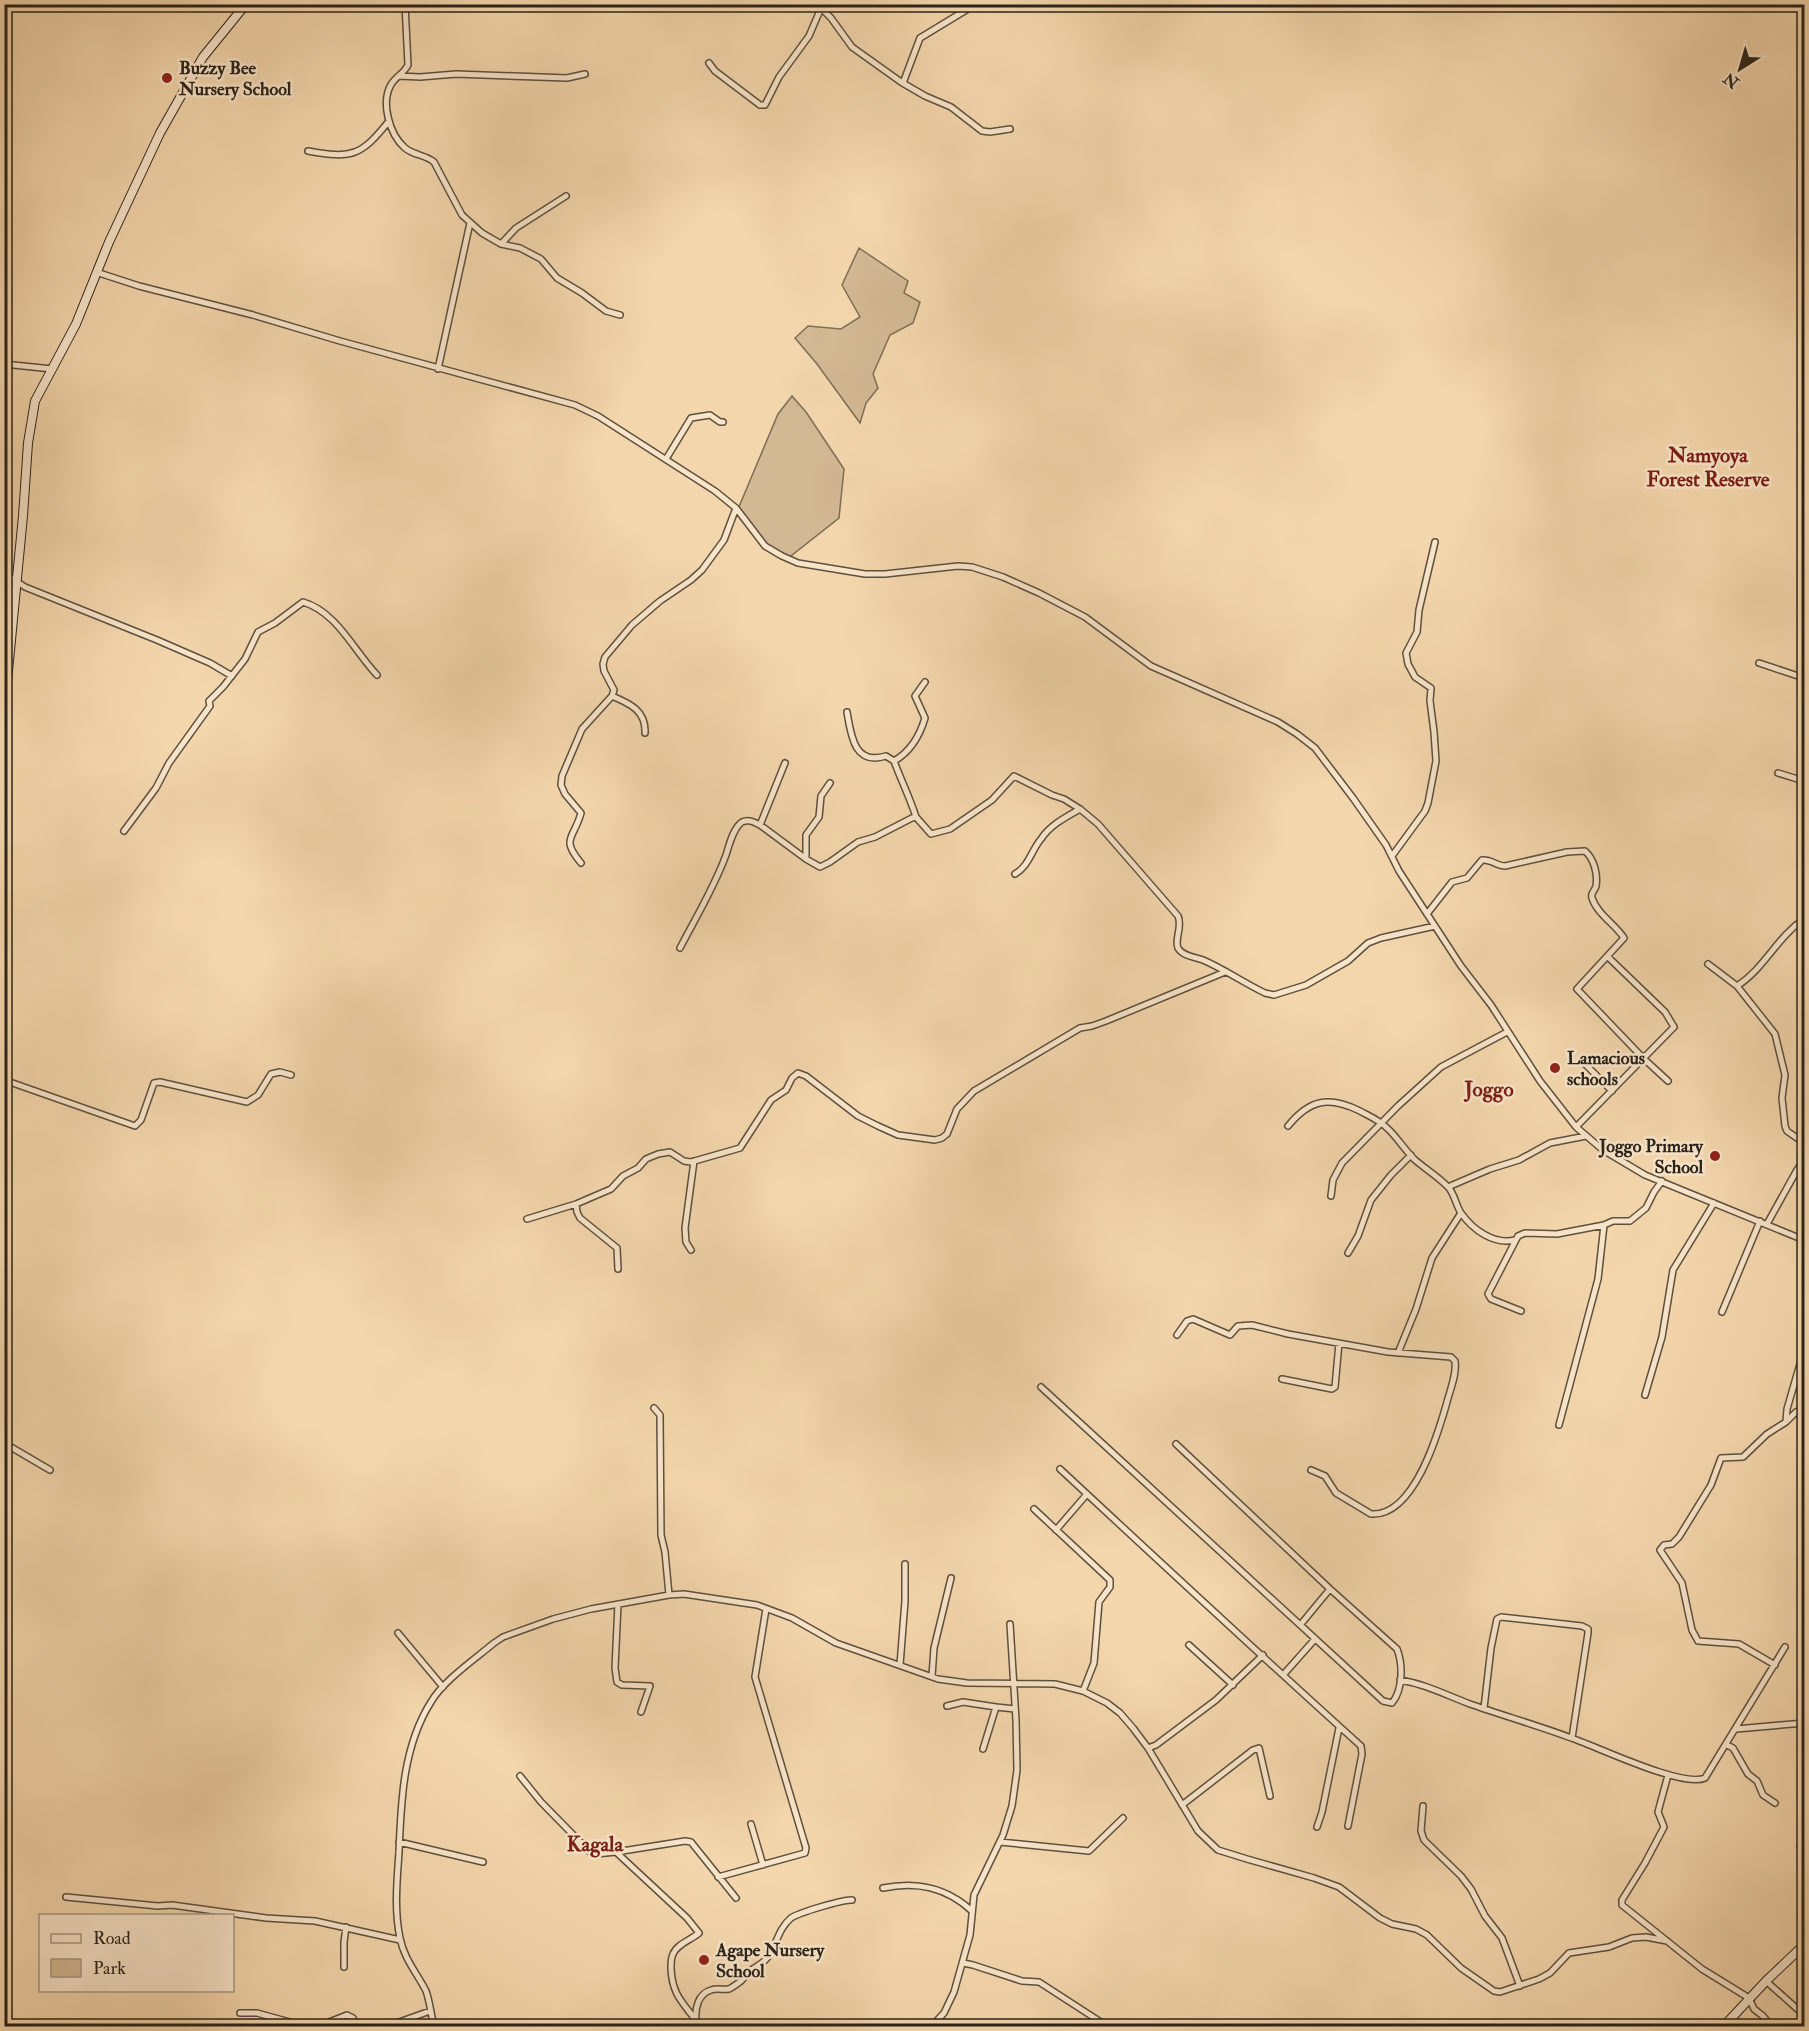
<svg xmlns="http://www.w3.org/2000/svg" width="1809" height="2031" viewBox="0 0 1809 2031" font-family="'IM FELL Double Pica',serif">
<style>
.green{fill:#d2b893;stroke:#7e6e56;stroke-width:1.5}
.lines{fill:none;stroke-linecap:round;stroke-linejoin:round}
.street-casing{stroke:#5c503e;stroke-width:8}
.secondary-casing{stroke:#2a231a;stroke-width:10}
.street{stroke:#f8e4c9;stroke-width:5}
.secondary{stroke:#f8e4c9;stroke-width:8}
.poi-dot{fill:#8f2418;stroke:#f8e4c9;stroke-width:2}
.labels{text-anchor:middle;stroke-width:5;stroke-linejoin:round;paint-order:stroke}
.poi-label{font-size:18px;font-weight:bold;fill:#2a231a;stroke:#f8e4c9;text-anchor:start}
.quarter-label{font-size:21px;font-weight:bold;fill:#7a1f14;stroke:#f8e4c9}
</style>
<rect width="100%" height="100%" fill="#f4d6ac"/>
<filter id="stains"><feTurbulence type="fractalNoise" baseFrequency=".00333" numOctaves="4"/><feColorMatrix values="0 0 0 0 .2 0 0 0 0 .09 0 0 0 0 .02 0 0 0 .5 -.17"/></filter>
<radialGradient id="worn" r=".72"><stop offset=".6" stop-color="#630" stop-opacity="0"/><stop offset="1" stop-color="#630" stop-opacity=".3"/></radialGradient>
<path class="green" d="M 859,248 L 908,281 L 904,293 L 920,302 L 913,323 L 890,335 L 873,374 L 878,388 L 866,403 L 860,423 L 817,364 L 795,338 L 808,326 L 841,329 L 860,317 L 842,285 Z
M 792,396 L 806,412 L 844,469 L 839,518 L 787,559 L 767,544 L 738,509 L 778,414 Z"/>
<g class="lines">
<g class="street-casing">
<path id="street" d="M 233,4 L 240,11
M 405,4 L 408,65 C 404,73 397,76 392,83 C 380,101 389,134 405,148 C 413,155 426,155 434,162 L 462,215 L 482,233 L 501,244 L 520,248 L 541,259 L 557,278 L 582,293 L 606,311 L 620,315
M 817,4 L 831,18 L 852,47 L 901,82 L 925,96 L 951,107 L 982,131 L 990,132 L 1010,129
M 709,63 L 715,71 L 760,105 L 765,105 L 779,77 L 809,36 L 821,8
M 399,76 L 420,77 L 456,74 L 567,78 L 585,74
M 903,83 L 920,38 L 976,4
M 308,151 C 352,159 361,156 389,121
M 501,244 L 516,228 L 566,196
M 96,272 L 139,286 L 253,315 L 340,341 L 575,405 L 598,416 L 715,491 L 736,508 L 765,546 L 782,556 L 798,563 L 865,574 L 885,574 L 958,566 L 972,567 L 1003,577 L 1039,593 L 1085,617 L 1151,666 L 1278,722 L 1297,734 L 1315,748 L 1353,798 L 1386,845 L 1399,871 L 1461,966 L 1491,1005 L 1540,1081 L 1576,1127 L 1603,1150 L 1645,1175 L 1804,1240
M 4,364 L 52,369
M 438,369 L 470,223
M 666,459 L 691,418 L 710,415 L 720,422 L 723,422
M 4,573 L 25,587 L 157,640 L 210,663 L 232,676
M 1759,663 L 1804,678
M 612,696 C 631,704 646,711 645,733
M 847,712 C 851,735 854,766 886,756 L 894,761 C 901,780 910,798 916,817
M 894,761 C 910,752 920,735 925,718 L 915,696 L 925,682
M 1778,773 L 1804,781
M 760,825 L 785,763
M 124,831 L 156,788 L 169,763 L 210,706 L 209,701 L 223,687 L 245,659 L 258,632 L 275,623 L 303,602 C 337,612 354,651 377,675
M 1392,856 L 1425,811 L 1428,803 L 1436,761 L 1434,732 L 1430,701 L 1431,688 L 1415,677 L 1408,664 L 1406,653 L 1417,632 L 1419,610 L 1435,542
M 806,859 L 806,835 L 819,817 L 821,796 L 830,783
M 581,863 C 560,838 574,839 581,813 L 565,794 L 561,785 L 562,776 L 582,729 L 612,696 L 614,690 L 604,671 L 603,664 L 605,657 L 632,625 L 660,601 L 691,580 L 702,570 L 724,540 L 736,508
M 1015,874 C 1029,866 1031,851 1041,839 C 1050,825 1066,817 1080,809
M 1427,914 L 1452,882 L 1467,878 L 1482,860 C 1491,859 1497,866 1505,866 L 1567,852 L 1585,851 C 1594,859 1598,874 1596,886 C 1595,891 1590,893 1592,898 C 1597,914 1616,925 1624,938 L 1577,989 L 1644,1059 L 1668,1081
M 680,948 C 696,917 714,888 726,855 C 729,846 733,828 742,822 C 749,819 754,822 760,825 L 806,859 L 820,867 L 830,862 L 858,842 L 875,837 L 912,818 L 916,817 L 931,834 L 950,829 L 992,800 L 1014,776 L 1052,795 L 1064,799 L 1080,809 L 1098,824 L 1178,916 C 1183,927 1174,939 1178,948 C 1182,956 1195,957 1203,960 C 1224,969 1244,983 1265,993 L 1274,995 L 1306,985 L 1348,961 L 1368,943 L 1381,938 L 1435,926
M 1708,964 L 1737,986 L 1775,1034 L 1785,1075 L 1782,1098 L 1785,1126 L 1787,1131 L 1804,1143
M 1737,986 C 1765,968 1777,937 1804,919
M 1581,1060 L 1612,1091
M 4,1080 L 135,1126 L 141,1120 L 154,1083 L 160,1082 L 247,1102 L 258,1095 L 271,1074 L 280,1072 L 291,1075
M 1288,1126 C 1310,1099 1329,1096 1360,1111 C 1369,1116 1379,1120 1387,1128 C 1397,1137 1404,1149 1414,1159 C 1425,1169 1439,1177 1449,1188 C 1455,1196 1456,1205 1461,1213 C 1473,1230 1494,1245 1515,1240
M 1576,1127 L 1674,1027 L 1665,1012 L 1608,957
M 1448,1187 L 1490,1169 L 1519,1160 L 1550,1143 L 1586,1136
M 1331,1196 L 1333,1180 L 1342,1163 L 1398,1106 L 1441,1067 L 1507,1032
M 576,1204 L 577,1212 L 580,1218 L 617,1248 L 618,1269
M 527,1219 L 576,1204 L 611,1189 L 623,1176 L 638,1168 L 646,1159 L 658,1154 L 670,1152 L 684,1161 L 691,1162 L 740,1148 L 771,1100 L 786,1090 L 792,1078 L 798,1073 L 806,1076 L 858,1116 L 878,1126 L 898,1135 L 935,1140 L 942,1138 L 947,1134 L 957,1109 L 974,1091 L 1080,1028 L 1092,1026 L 1106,1021 L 1225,972
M 1767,1224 L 1797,1170 L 1804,1160
M 691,1250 L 686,1242 L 685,1228 L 694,1161
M 1348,1253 L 1358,1236 L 1371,1200 L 1391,1175 L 1411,1155
M 1521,1311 L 1491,1299 L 1488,1294 L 1518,1236 L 1525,1233 L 1557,1234 L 1604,1225 L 1613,1221 L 1630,1221 L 1646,1208 L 1654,1192 L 1662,1181
M 1722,1312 L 1760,1221
M 1177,1335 L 1187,1321 L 1193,1319 L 1230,1335 L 1238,1326 L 1252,1325 L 1288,1334 L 1388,1352 L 1451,1357 L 1455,1361 C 1457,1374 1450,1390 1447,1402 C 1438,1434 1414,1517 1371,1514 L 1336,1493 L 1325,1476 L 1311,1470
M 1398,1353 L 1416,1309 L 1432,1258 L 1461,1213
M 1282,1379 L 1332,1389 L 1335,1387 L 1339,1343
M 1041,1387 L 1383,1701 L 1392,1703 C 1403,1690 1403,1664 1397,1649 L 1330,1589 L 1176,1444
M 1645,1395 L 1662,1337 L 1673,1270 L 1714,1203
M 654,1408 L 660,1415 L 661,1535 L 665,1552 L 669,1595
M 1787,1421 L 1796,1412 L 1804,1408
M 1559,1425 L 1598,1279 L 1604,1225
M 4,1443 L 50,1470
M 1060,1469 C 1160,1562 1260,1655 1361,1746 L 1362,1754 L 1348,1826
M 1034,1509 L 1110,1580 L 1110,1587 L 1099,1602 L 1094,1663 L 1083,1691
M 1056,1530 L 1087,1494
M 618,1604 L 615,1668 L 617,1682 L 622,1685 L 650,1686 L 641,1712
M 1301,1624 L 1330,1589
M 398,1633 L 443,1687
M 1189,1645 L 1233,1685
M 900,1665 L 905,1601 L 905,1564
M 1775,1665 L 1739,1644 L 1698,1641 L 1692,1630 L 1682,1583 L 1660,1550 L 1664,1545 L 1672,1544 L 1679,1537 L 1711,1485 L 1721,1458 L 1743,1457 L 1767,1434 L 1786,1422 L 1787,1409 L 1804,1350
M 1284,1674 L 1315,1639
M 932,1676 L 934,1648 L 951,1578
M 1400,1680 C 1425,1684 1446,1695 1470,1704 C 1504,1716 1540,1726 1574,1739 C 1600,1748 1683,1788 1705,1778 L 1785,1647
M 947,1706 L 963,1702 L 996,1707
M 1484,1708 L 1491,1648 L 1497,1619 L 1501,1617 L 1582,1626 L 1588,1629 L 1588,1633 L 1572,1738
M 1736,1729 L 1804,1723
M 1727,1745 L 1733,1748 L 1748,1774 L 1757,1781 L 1763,1795 L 1775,1803
M 1148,1748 L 1156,1745 L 1216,1700 L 1263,1655
M 983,1749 L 996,1707 L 1015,1709
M 1668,1775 L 1658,1812 L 1664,1827 L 1645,1863 L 1622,1900 L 1622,1905 L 1702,1969 L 1749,1998 L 1754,2009 L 1763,2016 L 1771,2026
M 520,1776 L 541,1802 L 591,1853 L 596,1854 L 616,1852 L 687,1918 L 699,1933 C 691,1940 677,1944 673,1954 C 671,1958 671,1963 671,1968 C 672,1997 685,2004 700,2026
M 1182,1805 L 1253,1750 L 1259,1748 L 1270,1796
M 1423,1806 L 1421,1831 L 1424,1840 L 1461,1876 L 1471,1889 L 1485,1916 L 1502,1938 L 1520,1986
M 751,1824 L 763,1865
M 1317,1827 L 1322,1812 L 1339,1728
M 399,1842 L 483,1862
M 1000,1842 L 1089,1851 L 1123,1818
M 1800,1846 L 1804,1846
M 616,1852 L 685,1841 L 691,1842 L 736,1898
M 718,1877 L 805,1853 L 806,1848 L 755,1677 L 766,1609
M 883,1888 C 917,1881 946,1887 972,1911
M 66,1897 L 158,1906 L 172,1905 L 266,1918 L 315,1921 L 400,1940
M 963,1963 L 973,1965 L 1022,1981 L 1039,1982 L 1107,2026
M 344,1967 L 344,1942 L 346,1927
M 1766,1981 L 1804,2015
M 240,2013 L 257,2013 L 304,2026
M 696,2020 C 695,2008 698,1994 711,1990 C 717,1988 723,1990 729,1989 C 733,1987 737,1984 741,1981 C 744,1978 747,1974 750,1971 C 756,1966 763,1964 768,1957 C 777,1944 778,1929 791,1918 C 798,1913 844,1899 852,1900
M 319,2026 L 347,2015 L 353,2018 L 356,2026
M 388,2026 L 430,2011
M 434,2026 C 431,2015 430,2002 426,1991 C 417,1973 404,1959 400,1938 C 394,1910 397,1881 399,1852 C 401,1801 403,1746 431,1702 C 443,1681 475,1659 494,1643 L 503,1637 L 553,1619 L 591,1609 L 669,1595 L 684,1594 L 757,1605 L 792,1618 L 836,1643 L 938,1679 L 967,1683 L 1055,1684 L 1083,1691 L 1107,1703 L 1120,1713 L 1133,1728 L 1148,1748 L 1198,1831 L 1218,1850 L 1247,1859 L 1314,1878 L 1339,1887 L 1380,1918 L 1392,1924 L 1416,1929 L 1427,1935 L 1461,1968 L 1494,1991 L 1500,1992 L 1539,1979 L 1550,1973 L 1569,1953 L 1609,1947 L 1632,1938 L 1646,1937 L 1667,1941
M 932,2026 L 944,2013 L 954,1992 L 970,1935 L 974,1895 L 1003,1835 L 1012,1806 L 1017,1770 L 1016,1720 L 1010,1624"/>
</g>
<g class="secondary-casing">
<path id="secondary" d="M 4,712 L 23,516 L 28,443 L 35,401 L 76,324 L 109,242 L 160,133 L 203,57 L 246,4
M 1724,2026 L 1766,1981 L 1804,1945"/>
</g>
<use href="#street" class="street"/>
<use href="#secondary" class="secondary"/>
</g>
<g class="poi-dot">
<circle cx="167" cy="78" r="6"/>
<circle cx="1555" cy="1068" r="6"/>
<circle cx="1715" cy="1156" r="6"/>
<circle cx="704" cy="1960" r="6"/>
</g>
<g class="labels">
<g class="poi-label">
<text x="179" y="74">Buzzy Bee<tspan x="179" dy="21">Nursery School</tspan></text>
<text x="1567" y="1064">Lamacious<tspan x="1567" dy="21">schools</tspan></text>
<text x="1703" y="1152" text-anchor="end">Joggo Primary<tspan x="1703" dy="21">School</tspan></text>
<text x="716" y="1956">Agape Nursery<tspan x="716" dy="21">School</tspan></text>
</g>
<g class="quarter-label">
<text x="1708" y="462">Namyoya<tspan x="1708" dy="24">Forest Reserve</tspan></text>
<text x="1489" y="1096">Joggo</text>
<text x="595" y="1851">Kagala</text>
</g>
</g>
<rect width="1809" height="2031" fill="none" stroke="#f4d6ac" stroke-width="24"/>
<rect x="6" y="6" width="1797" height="2019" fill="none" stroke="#2a231a" stroke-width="3"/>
<rect x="12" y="12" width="1785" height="2007" fill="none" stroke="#2a231a" stroke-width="1.5"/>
<rect x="39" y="1914" width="195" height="78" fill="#f8e4c9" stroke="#a69783" stroke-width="1.5"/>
<rect x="51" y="1934" width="30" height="9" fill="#f8e4c9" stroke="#a69783" stroke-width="1.5"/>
<text x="93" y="1944" font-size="18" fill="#2a231a">Road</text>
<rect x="51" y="1959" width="30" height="18" fill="#d2b893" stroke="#a69783" stroke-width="1.5"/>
<text x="93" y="1974" font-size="18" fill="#2a231a">Park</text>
<g transform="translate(1740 69) rotate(217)" stroke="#f8e4c9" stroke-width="4.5" paint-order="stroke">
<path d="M0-4.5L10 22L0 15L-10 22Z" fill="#2a231a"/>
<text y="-9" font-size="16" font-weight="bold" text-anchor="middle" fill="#2a231a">N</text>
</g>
<rect width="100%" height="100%" filter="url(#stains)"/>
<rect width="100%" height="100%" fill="url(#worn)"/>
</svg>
